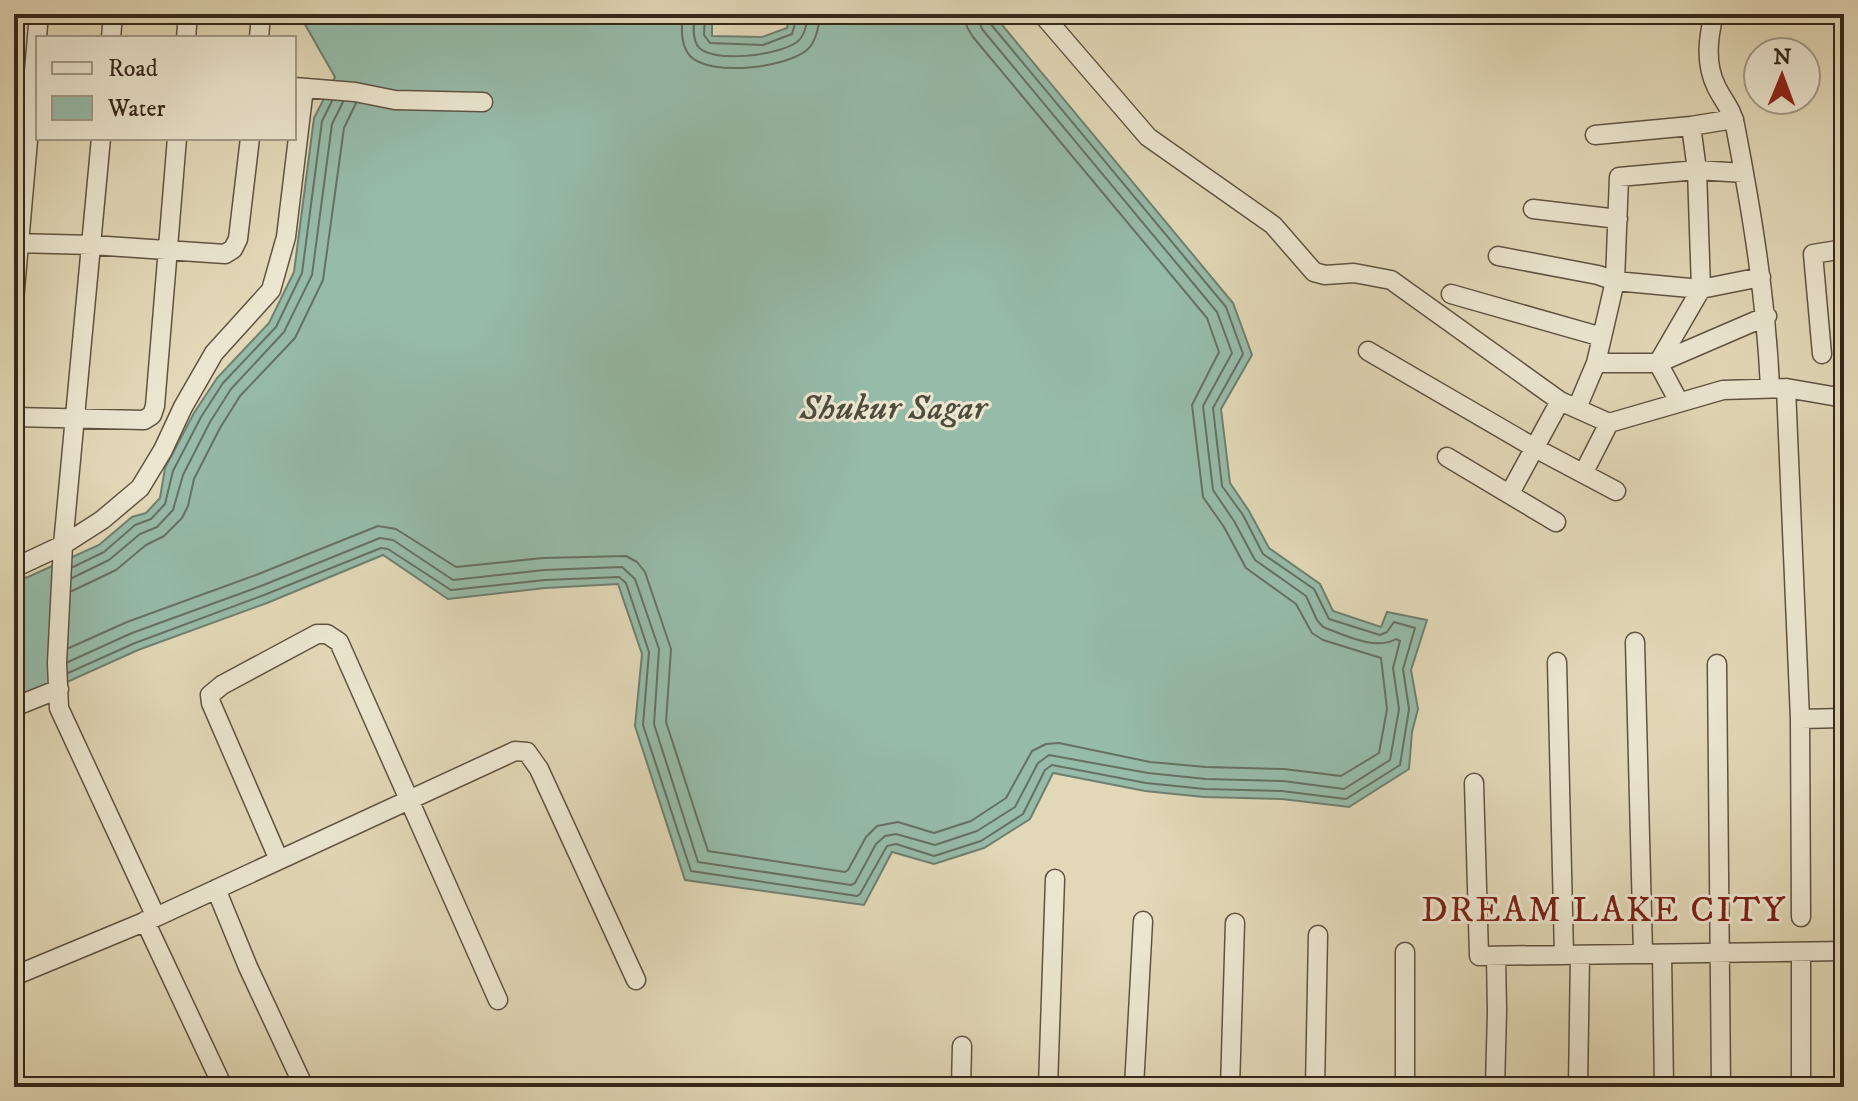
<svg xmlns="http://www.w3.org/2000/svg" width="1858" height="1101" viewBox="0 0 1858 1101" font-family="'IM FELL DW Pica',serif">
<style>
.water{fill:#96bba9;stroke:#6f8070;stroke-width:2}
.lines{fill:none;stroke-linecap:round;stroke-linejoin:round}
.shore{stroke:#667162;stroke-width:2}
.street-casing{stroke:#605342;stroke-width:21}
.street{stroke:#ece6d0;stroke-width:18}
.labels{text-anchor:middle;stroke-width:6;stroke-linejoin:round;paint-order:stroke}
.water-label{font-size:36px;font-style:italic;fill:#4d4c3e;stroke:#ece6d0}
.neighbourhood-label{font-size:36px;letter-spacing:2px;fill:#7a1f14;stroke:#ece6d0}
</style>
<rect width="100%" height="100%" fill="#e2d8b7"/>
<filter id="stains"><feTurbulence type="fractalNoise" baseFrequency=".0025" numOctaves="4"/><feColorMatrix values="0 0 0 0 .2 0 0 0 0 .09 0 0 0 0 .02 0 0 0 .5 -.17"/></filter>
<radialGradient id="worn" r=".72"><stop offset=".6" stop-color="#630" stop-opacity="0"/><stop offset="1" stop-color="#630" stop-opacity=".3"/></radialGradient>
<path class="water" d="M 299,14 L 712,14 L 712,36 L 762,37 L 787,28 L 790,14 L 993,14 L 1233,303 L 1252,355 L 1221,409 L 1230,483 L 1249,511 L 1269,548 L 1320,584 L 1333,611 L 1381,627 L 1387,612 L 1427,620 L 1411,670 L 1418,709 L 1412,732 L 1409,769 L 1349,807 L 1282,799 L 1204,797 L 1145,791 L 1053,773 L 1030,819 L 984,848 L 934,864 L 892,852 L 864,905 L 685,880 L 635,726 L 642,654 L 618,584 L 545,588 L 448,599 L 383,555 L 267,603 L 138,650 L 14,706 L 14,580 L 28,577 L 99,545 L 132,517 L 146,513 L 160,498 L 165,468 L 194,413 L 217,378 L 269,323 L 294,272 L 314,118 L 335,77 Z"/>
<g class="lines">
<path class="shore" d="M 682,14 C 682,28 680,44 690,56 C 710,77 788,68 808,49 C 817,40 819,26 820,14
M 694,14 C 694,24 692,36 697,45 C 709,65 780,55 797,42 C 805,36 807,24 808,14
M 705,14 L 704,35 L 710,43 L 763,45 L 792,34 L 798,14
M 73,567 L 104,552 L 135,525 L 151,519 L 165,504 L 173,471 L 201,417 L 223,383 L 276,327 L 302,273 L 322,121 L 332,101
M 72,578 L 109,560 L 140,534 L 157,527 L 173,510 L 183,475 L 210,422 L 231,389 L 284,332 L 312,275 L 332,124 L 343,102
M 72,591 L 116,570 L 146,545 L 164,536 L 182,518 L 188,506 L 194,479 L 220,428 L 240,396 L 295,338 L 323,280 L 344,128 L 356,103
M 69,648 L 127,622 L 256,575 L 378,526 L 396,529 L 456,567 L 543,558 L 626,556 L 637,562 L 645,572 L 671,649 L 666,722 L 708,851 L 845,872 L 848,870 L 866,837 L 877,826 L 898,822 L 934,833 L 971,821 L 1006,798 L 1032,751 L 1046,744 L 1059,743 L 1150,762 L 1206,767 L 1284,769 L 1341,776 L 1379,753 L 1387,709 L 1381,658 L 1323,640 L 1312,633 L 1296,604 L 1246,568 L 1224,527 L 1203,497 L 1192,405 L 1219,352 L 1207,318 L 973,37 L 967,27 L 965,14
M 68,662 L 132,633 L 261,586 L 380,538 L 393,540 L 453,580 L 544,570 L 622,567 L 635,579 L 659,649 L 654,724 L 698,862 L 851,885 L 855,883 L 876,844 L 885,836 L 896,834 L 935,845 L 977,831 L 1015,807 L 1038,763 L 1049,755 L 1148,773 L 1206,779 L 1283,781 L 1344,789 L 1390,760 L 1399,709 L 1393,668 L 1400,641 L 1396,639 C 1376,651 1344,635 1323,627 L 1317,620 L 1306,596 L 1255,560 L 1234,521 L 1213,490 L 1203,406 L 1232,353 L 1217,312 L 982,29 L 977,14
M 68,673 L 135,643 L 264,595 L 381,548 L 388,549 L 451,590 L 545,580 L 619,577 L 626,583 L 649,652 L 643,725 L 691,871 L 857,896 L 860,894 L 887,846 L 896,844 L 934,856 L 981,841 L 1023,814 L 1045,770 L 1052,765 L 1146,783 L 1205,789 L 1282,791 L 1346,799 L 1400,765 L 1409,709 L 1403,669 L 1415,628 L 1394,622 L 1387,632 L 1380,635 L 1329,619 L 1314,589 L 1263,554 L 1243,515 L 1222,486 L 1213,408 L 1243,354 L 1226,307 L 989,22 L 987,14"/>
<g class="street-casing">
<path id="street" d="M 1042,14 L 1148,137 L 1273,225 L 1314,272 L 1325,275 L 1354,273 L 1391,280 L 1560,401 L 1609,423 L 1723,390 L 1786,388 L 1844,398
M 1714,14 C 1708,38 1705,63 1716,86 C 1722,99 1733,111 1735,125 C 1752,213 1766,298 1770,387
M 111,38 L 113,14
M 186,38 L 188,14
M 259,38 L 261,14
M 294,87 L 355,92 L 395,100 L 483,102
M 1595,135 L 1691,126 L 1734,119
M 1533,209 L 1618,219
M 14,243 L 92,245 L 225,254 L 233,249 L 238,239 L 250,138
M 1498,256 L 1598,275 L 1615,281 L 1619,177 L 1697,170 L 1744,173
M 1451,294 L 1602,337
M 14,301 L 39,14
M 1368,351 L 1535,448 L 1616,491
M 1822,354 L 1813,254 L 1844,249
M 1596,363 L 1658,363 L 1767,316
M 1786,388 L 1800,719 L 1801,917
M 1679,402 L 1658,363 L 1701,289 L 1697,170 L 1691,126
M 1577,408 L 1596,363 L 1615,281 L 1701,289 L 1761,277
M 14,417 L 144,420 L 152,415 L 155,406 L 177,138
M 1447,457 L 1556,522
M 1584,472 L 1609,423
M 1510,493 L 1560,401
M 14,568 L 63,545 L 102,520 L 140,488 L 163,450 L 183,407 L 214,353 L 271,290 L 286,237 L 304,88
M 1635,642 L 1643,954
M 1557,662 L 1564,955
M 1717,664 L 1721,1087
M 14,707 L 59,689
M 1800,719 L 1844,718
M 1474,783 L 1479,956 L 1844,951
M 279,860 L 211,703 L 210,695 L 222,685 L 317,634 L 327,634 L 339,642 L 498,1000
M 216,889 L 248,967 L 304,1087
M 156,917 L 515,751 L 527,752 L 539,769 L 636,980
M 145,921 L 223,1087
M 1405,952 L 1405,1087
M 1662,954 L 1664,1087
M 14,976 L 156,917 L 59,708 L 57,663 L 63,545 L 101,138
M 14,1085 L 15,1087
M 961,1087 L 962,1046
M 1048,1087 L 1055,879
M 1134,1087 L 1143,921
M 1230,1087 L 1235,923
M 1315,1087 L 1318,935
M 1495,1087 L 1497,1011 L 1496,956
M 1578,1087 L 1580,955
M 1801,1087 L 1801,952"/>
</g>
<use href="#street" class="street"/>
</g>
<g class="labels">
<g class="water-label">
<text x="893" y="419">Shukur Sagar</text>
</g>
<g class="neighbourhood-label">
<text x="1604" y="921">DREAM LAKE CITY</text>
</g>
</g>
<rect width="1858" height="1101" fill="none" stroke="#e2d8b7" stroke-width="48"/>
<rect x="16" y="16" width="1826" height="1069" fill="none" stroke="#35271b" stroke-width="4"/>
<rect x="24" y="24" width="1810" height="1053" fill="none" stroke="#35271b" stroke-width="2"/>
<rect x="36" y="36" width="260" height="104" fill="#ece6d0" stroke="#a39a88" stroke-width="2"/>
<rect x="52" y="62" width="40" height="12" fill="#ece6d0" stroke="#a39a88" stroke-width="2"/>
<text x="108" y="76" font-size="24" fill="#35271b">Road</text>
<rect x="52" y="96" width="40" height="24" fill="#96bba9" stroke="#a39a88" stroke-width="2"/>
<text x="108" y="116" font-size="24" fill="#35271b">Water</text>
<g transform="translate(1782 76) rotate(1)"><circle r="38" fill="#ece6d0" stroke="#a39a88" stroke-width="2"/>
<path d="M0-6L14 30L0 20L-14 30Z" fill="#8f2418"/>
<text y="-12" font-size="22" font-weight="bold" text-anchor="middle" fill="#35271b">N</text>
</g>
<rect width="100%" height="100%" filter="url(#stains)"/>
<rect width="100%" height="100%" fill="url(#worn)"/>
</svg>
